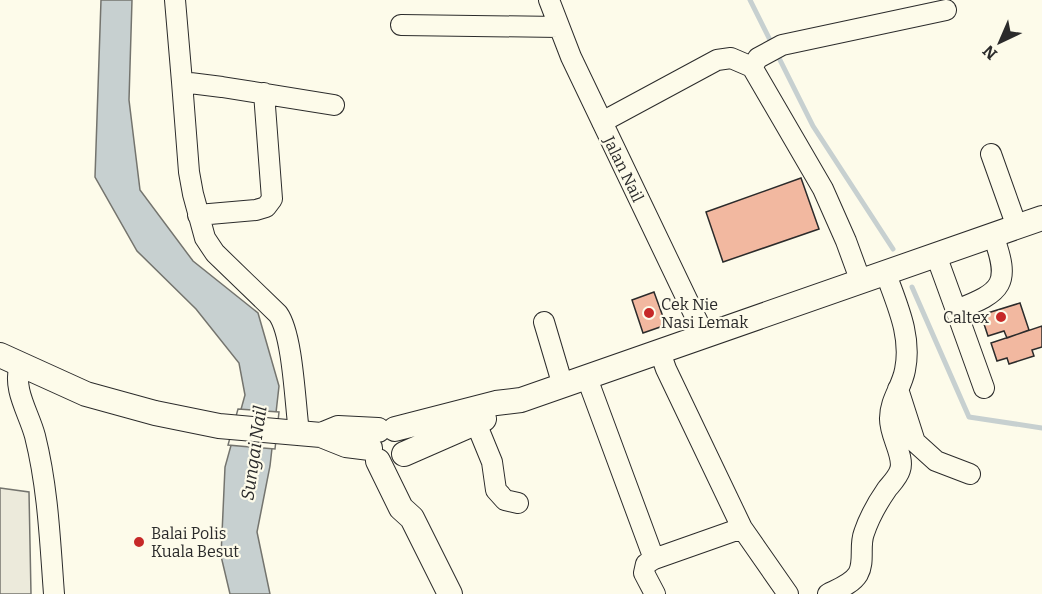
<svg xmlns="http://www.w3.org/2000/svg" width="1042" height="594" viewBox="0 0 1042 594" font-family="Bitter,serif">
<style>
.parking{fill:#eceadb;stroke:#74746e;stroke-width:1.5}
.water{fill:#c7d0d0;stroke:#74746e;stroke-width:1.5}
.pier{fill:#fdfbea;stroke:#74746e;stroke-width:1.5}
.lines{fill:none;stroke-linecap:round;stroke-linejoin:round}
.stream{stroke:#c7d0d0;stroke-width:5}
.building{fill:#f2b8a0;stroke:#2b2b2b;stroke-width:1.5}
.minor-casing{stroke:#2b2b2b;stroke-width:22}
.major-casing{stroke:#2b2b2b;stroke-width:26}
.minor{stroke:#fdfbea;stroke-width:20}
.major{stroke:#fdfbea;stroke-width:24}
.poi-dot{fill:#c62828;stroke:#fdfbea;stroke-width:2}
.labels{text-anchor:middle;stroke-width:4.5;stroke-linejoin:round;paint-order:stroke}
.street-label{font-size:16px;fill:#2b2b2b;stroke:#fdfbea}
.poi-label{font-size:16px;fill:#2b2b2b;stroke:#fdfbea;text-anchor:start}
.water-label{font-size:18px;font-style:italic;fill:#2b2b2b;stroke:#fdfbea}
</style>
<rect width="100%" height="100%" fill="#fdfbea"/>
<path class="parking" d="M 0,488 L 29,492 L 31,594 L 0,594 Z"/>
<path class="water" d="M 101,0 L 132,0 L 129,100 L 140,190 L 193,261 L 258,313 L 279,386 L 270,466 L 257,532 L 270,594 L 230,594 L 221,556 L 225,467 L 245,395 L 239,363 L 196,309 L 137,251 L 95,177 Z"/>
<path class="pier" d="M 238,409 L 279,412 L 275,449 L 228,445 Z"/>
<g class="lines">
<path class="stream" d="M 750,0 L 813,126 L 893,249
M 912,287 L 969,417 L 1042,428"/>
</g>
<path class="building" d="M 801,178 L 819,229 L 723,262 L 706,212 Z
M 654,292 L 666,325 L 643,333 L 632,300 Z
M 1020,303 L 1029,330 L 1007,338 L 1004,331 L 988,336 L 981,315 Z
M 1042,326 L 1042,347 L 1032,350 L 1034,356 L 1009,364 L 1007,358 L 997,361 L 991,343 Z"/>
<g class="lines">
<g class="minor-casing">
<path id="minor" d="M 175,0 L 182,82 L 222,87 L 334,105
M 549,0 L 571,57 L 705,337
M 401,25 L 559,27
M 182,82 L 189,172 L 193,194 L 205,238 L 215,253 L 278,314 C 293,335 295,404 299,432
M 602,122 L 717,60 L 731,58 L 752,67
M 991,154 L 1017,227
M 198,215 L 256,210 L 266,207 L 272,199 L 264,93
M 936,255 L 956,310 C 1003,292 1011,284 993,235
M 861,282 L 846,241 L 823,189 L 752,67 L 758,58 L 782,45 L 946,10
M 956,310 L 984,388
M 544,322 L 563,386
M 660,352 L 666,369 L 742,528 L 788,594
M 20,365 C 12,389 29,413 35,436 C 48,488 50,541 54,594
M 587,378 L 654,559
M 898,389 L 915,442 L 936,461 L 970,474
M 476,423 L 492,462 L 496,490 L 505,500 L 518,503
M 655,594 L 644,573 L 646,564 L 654,559 L 742,528
M 828,594 C 838,589 852,584 858,574 C 865,562 859,546 864,533 C 869,518 878,502 887,489 C 891,484 898,477 900,470 C 905,456 889,435 890,418 C 890,400 902,387 905,370 C 912,336 897,305 886,274"/>
</g>
<g class="major-casing">
<path id="major" d="M 0,355 L 86,394 L 155,413 L 219,426 L 321,435 L 346,445 L 370,448
M 395,429 L 496,403 L 521,400 L 1042,218
M 321,435 L 338,428 L 378,430
M 404,454 L 484,419
M 378,461 L 401,508 L 412,518 L 450,594"/>
</g>
<use href="#minor" class="minor"/>
<use href="#major" class="major"/>
</g>
<g class="poi-dot">
<circle cx="649" cy="313" r="6"/>
<circle cx="1001" cy="317" r="6"/>
<circle cx="139" cy="542" r="6"/>
</g>
<g class="labels">
<g class="street-label">
<text transform="translate(624 169) rotate(64)" y="6">Jalan Nail</text>
</g>
<g class="poi-label">
<text x="661" y="310">Cek Nie<tspan x="661" dy="18">Nasi Lemak</tspan></text>
<text x="989" y="323" text-anchor="end">Caltex</text>
<text x="151" y="539">Balai Polis<tspan x="151" dy="18">Kuala Besut</tspan></text>
</g>
<g class="water-label">
<text transform="translate(254 453) rotate(-82)" y="6">Sungai Nail</text>
</g>
</g>
<g transform="translate(1000 42) rotate(224)" stroke="#fdfbea" stroke-width="4.5" paint-order="stroke">
<path d="M0-4.5L10 22L0 15L-10 22Z" fill="#2b2b2b"/>
<text y="-9" font-size="16" font-weight="bold" text-anchor="middle" fill="#2b2b2b">N</text>
</g>
</svg>
